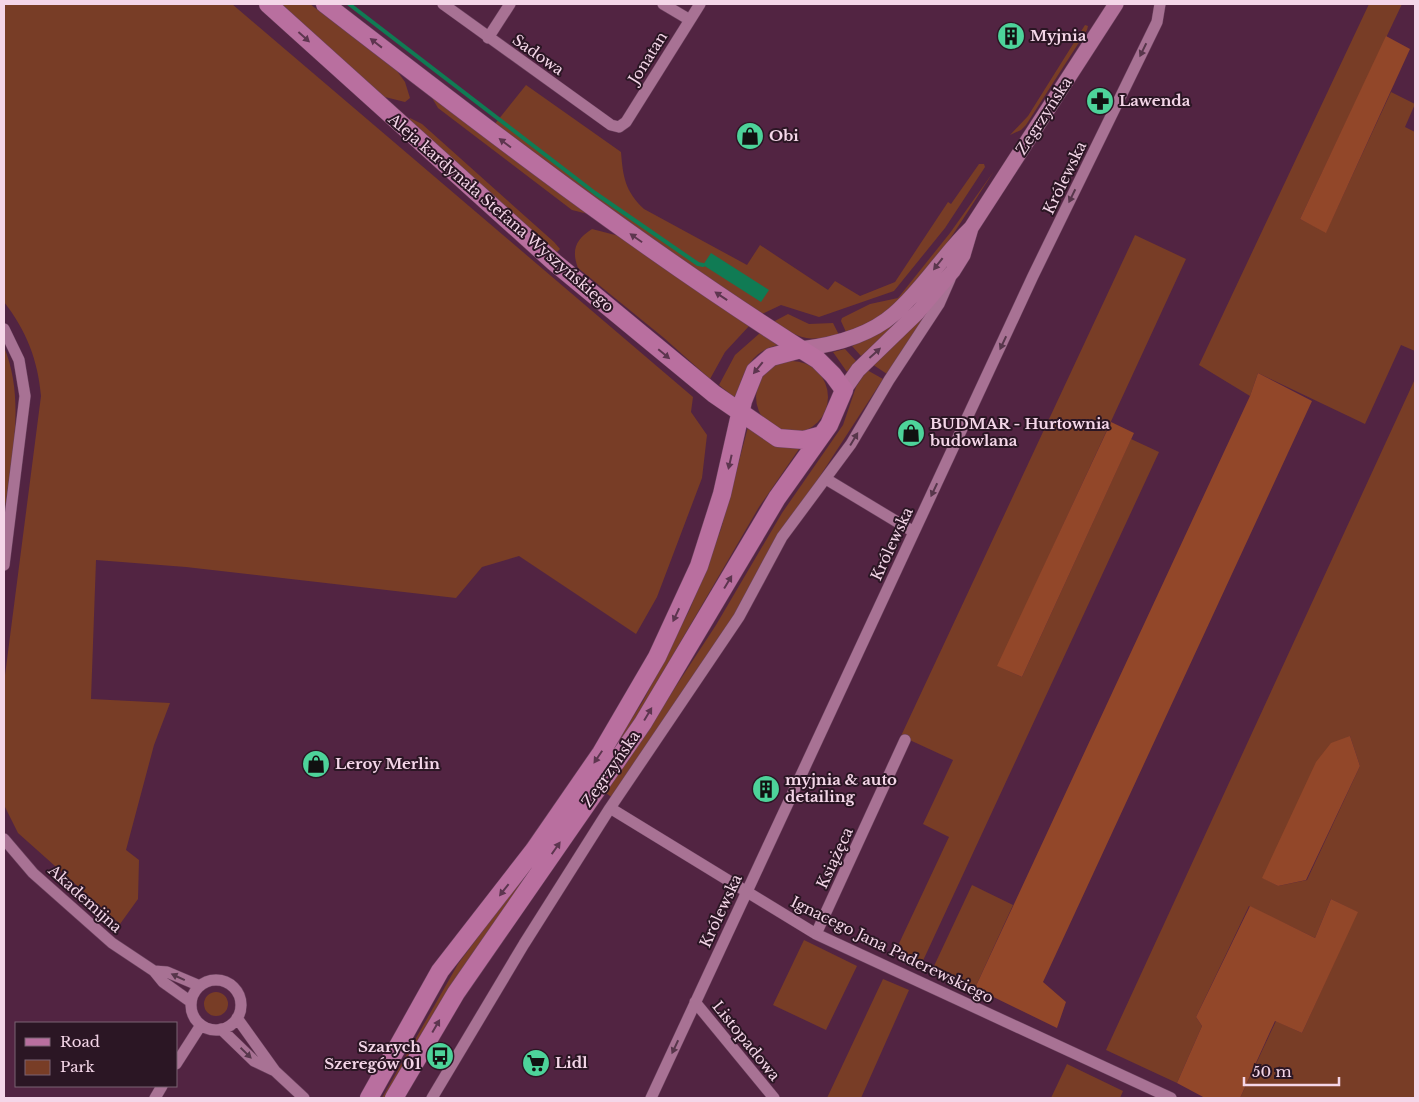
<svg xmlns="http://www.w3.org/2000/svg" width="1419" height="1102" viewBox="0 0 1419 1102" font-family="'Libre Baskerville',serif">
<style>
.green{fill:#783d26;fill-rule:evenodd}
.forest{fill:#924729}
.water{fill:#107b54}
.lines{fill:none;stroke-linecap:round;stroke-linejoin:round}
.stream{stroke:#107b54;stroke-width:4}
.street-casing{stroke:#6b425e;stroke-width:12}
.secondary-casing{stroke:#6b425e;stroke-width:16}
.primary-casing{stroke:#6b425e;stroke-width:19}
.street{stroke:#a87294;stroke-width:11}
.secondary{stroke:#b17099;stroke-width:15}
.primary{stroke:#b96f9f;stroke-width:18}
.oneway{fill:#5d354f}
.oneway2{fill:#57364b}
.oneway3{fill:#5a364d}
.labels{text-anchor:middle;stroke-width:4;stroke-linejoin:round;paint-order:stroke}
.poi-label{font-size:15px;font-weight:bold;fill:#f4d6e8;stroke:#2b1624;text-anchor:start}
.street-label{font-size:15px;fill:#f4d6e8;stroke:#2b1624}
</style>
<rect width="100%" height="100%" fill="#522442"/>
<path class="green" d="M 4,4 L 232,4 L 693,397 L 691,412 L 707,435 L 702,478 L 657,597 L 636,634 L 519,556 L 482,567 L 456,598 L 186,567 L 96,560 L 91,699 L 170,703 L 154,745 L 126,850 L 139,860 L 138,899 L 120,924 L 18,833 L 4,805 L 4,683 L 41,396 C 38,360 26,330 4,302 Z
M 277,4 L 310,4 L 397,71 L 405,82 L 410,98 L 405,102 L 381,96 Z
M 1369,4 L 1402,4 L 1300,219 L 1326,232 L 1391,92 L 1415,104 L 1405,127 L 1415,132 L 1415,351 L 1401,345 L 1365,424 L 1258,373 L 1250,396 L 1199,365 Z
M 1085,25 L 1088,26 L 1087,30 L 1026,125 L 1021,130 L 1010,135 L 1028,116 Z
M 526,85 L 621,152 C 623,177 625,191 644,209 L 747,265 L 760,245 L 828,290 L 835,281 L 860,296 L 895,282 L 948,202 L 951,204 L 979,164 L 984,164 L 985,167 L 945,228 L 894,291 L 819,317 L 781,305 L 762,314 L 670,252 L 494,125 Z
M 431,96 L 588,214 L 572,210 L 438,108 Z
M 410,118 L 422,124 L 554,242 L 560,249 L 556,253 L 409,122 Z
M 994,171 C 963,218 933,272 890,309 C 878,319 861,326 846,332 L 841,321 L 842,318 L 870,304 L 898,298 L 950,233 Z
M 592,229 L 619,236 L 750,325 L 725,352 L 710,379 L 664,338 L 578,268 C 571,250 576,239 592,229 Z
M 1135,235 L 1186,259 L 998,666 L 1022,677 L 1131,439 L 1159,452 L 921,965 L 895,952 L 949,837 L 923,824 L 953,760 L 901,736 Z
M 935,300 L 887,374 L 872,364 Z
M 788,314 L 809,324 L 833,323 L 839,335 C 805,342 802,339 773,322 Z
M 899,322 L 881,341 L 861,356 L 852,346 Z
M 760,333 L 778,345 C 748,352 744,374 735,398 L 719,385 L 735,355 Z
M 4,347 C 26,400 11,460 4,515 Z
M 845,349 L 856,361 L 847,372 L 833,352 Z
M756 397a36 36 0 1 1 72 0a36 36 0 1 1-72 0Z
M 867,370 L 883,379 L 796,513 L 719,642 L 614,799 L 606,793 L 716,625 L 782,513 L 843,425 L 856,387 Z
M 1415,379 L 1415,1098 L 1240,1098 L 1276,1021 L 1302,1033 L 1357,912 L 1331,899 L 1315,938 L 1249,906 L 1196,1017 L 1202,1026 L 1177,1083 L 1106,1050 ZM 1350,736 L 1360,766 L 1307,880 L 1278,886 L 1263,878 Z
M 748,427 C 765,438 776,447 798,447 L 799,449 L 759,507 L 631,727 L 584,799 L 470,957 L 384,1098 L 382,1098 L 458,964 L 581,798 L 643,701 L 690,609 L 706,568 L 721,529 Z
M 972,885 L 1013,905 L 975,988 L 936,971 L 934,966 Z
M 804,940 L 857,966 L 826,1030 L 773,1005 Z
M 883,979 L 909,990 L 861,1098 L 827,1098 Z
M204 1004a12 12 0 1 1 24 0a12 12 0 1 1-24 0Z
M 1067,1064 L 1123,1091 L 1120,1098 L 1051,1098 Z"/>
<path class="forest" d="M 1386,36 L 1410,49 L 1326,233 L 1300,219 Z
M 1258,373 L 1312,401 L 1043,982 L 1066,1002 L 1057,1028 L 975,988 L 1250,396 Z
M 1111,422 L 1134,433 L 1022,677 L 997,666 Z
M 1350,736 L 1360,766 L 1306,880 L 1278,886 L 1262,878 L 1316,762 L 1331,743 Z
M 1331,899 L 1358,912 L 1302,1033 L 1275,1021 L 1240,1098 L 1205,1098 L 1177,1083 L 1202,1026 L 1196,1017 L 1250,906 L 1315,938 Z"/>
<path class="water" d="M 711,253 L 769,290 L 761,302 L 703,265 Z"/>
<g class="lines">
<path class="stream" d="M 349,4 L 595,193 L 698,264 L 703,265"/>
<g class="street-casing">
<path id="street" d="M 443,4 L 611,125 L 619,127 L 626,122 L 700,4
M 663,4 L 690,20
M 488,38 L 510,4
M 4,329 L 19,360 L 25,396 L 4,565
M 826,479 L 914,532
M 610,808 L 816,934 L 1171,1098
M 4,839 L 33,873 L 112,943 L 154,971 L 163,982 L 191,1002
M 816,934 L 905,740
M 154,971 L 167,972 L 200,986
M191 1005a25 25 0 1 1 50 0a25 25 0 1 1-50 0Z
M 695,1002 L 774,1098
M 237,1018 L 275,1071 L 304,1098
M 221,1029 L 254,1061 L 273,1070
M 176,1064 L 201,1025
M 155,1098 L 162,1086
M 432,1098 L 524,944 L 610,808 L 739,617 L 782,537 L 851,444 L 889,380 L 939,304 L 950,279
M 651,1098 L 1033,276 L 1157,22 L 1160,4"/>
</g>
<g class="secondary-casing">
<path id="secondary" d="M 801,349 C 833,345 869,336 894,314 C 923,289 943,255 971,228 L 1116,4
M 844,390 L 858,370 L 918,312 L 953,271 L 963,255 L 971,228"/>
</g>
<g class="primary-casing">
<path id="primary" d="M 268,4 L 554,262 L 714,394 L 778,438 L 804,440 L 822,435
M 325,4 C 485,128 646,252 818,360 L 833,375 L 844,390 L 829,425 L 777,498 L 643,723 L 456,993 L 394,1098
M 369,1098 L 440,971 L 534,850 L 601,753 L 657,657 L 699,566 L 722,494 L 743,401 L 755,371 L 771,357 L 801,349"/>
</g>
<use href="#street" class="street"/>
<use href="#secondary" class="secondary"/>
<use href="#primary" class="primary"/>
</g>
<defs><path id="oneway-solid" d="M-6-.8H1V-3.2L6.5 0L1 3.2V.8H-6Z" transform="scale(1.25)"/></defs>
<g class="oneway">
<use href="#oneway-solid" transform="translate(304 37) rotate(42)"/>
<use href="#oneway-solid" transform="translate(376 43) rotate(-142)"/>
<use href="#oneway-solid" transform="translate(505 143) rotate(-143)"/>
<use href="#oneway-solid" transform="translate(636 238) rotate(-145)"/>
<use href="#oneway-solid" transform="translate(721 296) rotate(-146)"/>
<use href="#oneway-solid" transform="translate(664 354) rotate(40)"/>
<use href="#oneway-solid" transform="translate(758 368) rotate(129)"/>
<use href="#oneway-solid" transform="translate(730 462) rotate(103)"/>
<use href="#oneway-solid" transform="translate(728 582) rotate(-59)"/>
<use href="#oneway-solid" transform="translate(676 615) rotate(115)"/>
<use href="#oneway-solid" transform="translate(648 714) rotate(-59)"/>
<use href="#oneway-solid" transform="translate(598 757) rotate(124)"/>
<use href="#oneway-solid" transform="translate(556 848) rotate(-55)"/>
<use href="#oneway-solid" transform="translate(504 890) rotate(128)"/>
<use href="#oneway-solid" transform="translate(436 1026) rotate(-60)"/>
</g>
<g class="oneway2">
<use href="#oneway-solid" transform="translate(1143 50) rotate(116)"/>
<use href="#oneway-solid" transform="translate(1072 196) rotate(116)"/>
<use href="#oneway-solid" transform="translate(1003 343) rotate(115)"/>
<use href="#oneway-solid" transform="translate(854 439) rotate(-59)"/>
<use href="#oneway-solid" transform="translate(934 490) rotate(115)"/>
<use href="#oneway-solid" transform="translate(178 977) rotate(-155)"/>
<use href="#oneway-solid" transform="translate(675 1047) rotate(115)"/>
<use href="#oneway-solid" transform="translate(246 1053) rotate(44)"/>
</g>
<g class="oneway3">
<use href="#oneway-solid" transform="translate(938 264) rotate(128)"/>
<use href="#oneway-solid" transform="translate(875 353) rotate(-42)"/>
</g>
<defs>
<g id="building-disc" transform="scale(1.4375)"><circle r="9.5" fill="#4dd39a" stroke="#2b1624"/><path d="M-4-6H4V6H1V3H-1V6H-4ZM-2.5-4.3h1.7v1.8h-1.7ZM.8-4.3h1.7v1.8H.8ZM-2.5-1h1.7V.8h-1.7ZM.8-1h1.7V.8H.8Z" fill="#111"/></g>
<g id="pharmacy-disc" transform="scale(1.4375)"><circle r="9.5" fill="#4dd39a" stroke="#2b1624"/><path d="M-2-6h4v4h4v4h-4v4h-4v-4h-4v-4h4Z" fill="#111"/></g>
<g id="shop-disc" transform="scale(1.4375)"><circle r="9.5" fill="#4dd39a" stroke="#2b1624"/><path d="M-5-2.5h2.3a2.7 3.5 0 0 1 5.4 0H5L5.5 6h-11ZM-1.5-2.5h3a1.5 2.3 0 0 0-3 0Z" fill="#111"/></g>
<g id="bus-disc" transform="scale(1.4375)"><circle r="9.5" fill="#4dd39a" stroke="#2b1624"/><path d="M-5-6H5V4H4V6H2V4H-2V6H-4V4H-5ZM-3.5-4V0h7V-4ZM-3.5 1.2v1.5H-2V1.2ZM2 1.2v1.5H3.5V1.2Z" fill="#111"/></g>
<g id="supermarket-disc" transform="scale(1.4375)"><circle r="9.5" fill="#4dd39a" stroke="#2b1624"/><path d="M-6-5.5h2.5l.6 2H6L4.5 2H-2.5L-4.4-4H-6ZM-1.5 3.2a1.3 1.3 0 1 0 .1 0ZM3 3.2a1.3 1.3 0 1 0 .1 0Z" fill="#111"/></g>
</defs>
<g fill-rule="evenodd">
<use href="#building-disc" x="1011" y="36"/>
<use href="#pharmacy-disc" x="1100" y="101"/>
<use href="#shop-disc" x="750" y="136"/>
<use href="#shop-disc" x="911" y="433"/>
<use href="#shop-disc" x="316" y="764"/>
<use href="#building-disc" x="766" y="789"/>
<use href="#bus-disc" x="440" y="1056"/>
<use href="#supermarket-disc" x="536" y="1063"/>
</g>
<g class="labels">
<g class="poi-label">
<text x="1030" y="41">Myjnia</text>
<text x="1119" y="106">Lawenda</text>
<text x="769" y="141">Obi</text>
<text x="930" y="429">BUDMAR - Hurtownia<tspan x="930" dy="17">budowlana</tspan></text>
<text x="335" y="769">Leroy Merlin</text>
<text x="785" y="785">myjnia &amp; auto<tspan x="785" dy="17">detailing</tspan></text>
<text x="421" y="1052" text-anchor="end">Szarych<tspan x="421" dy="17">Szeregów 01</tspan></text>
<text x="555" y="1068">Lidl</text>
</g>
<g class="street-label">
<text transform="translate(538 55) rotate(35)" y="5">Sadowa</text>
<text transform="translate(648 58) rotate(-58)" y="5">Jonatan</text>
<text transform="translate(1044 116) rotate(-57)" y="5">Zegrzyńska</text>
<text transform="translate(1065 178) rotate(-64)" y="5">Królewska</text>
<text transform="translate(501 213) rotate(41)" y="5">Aleja kardynała Stefana Wyszyńskiego</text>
<text transform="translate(892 544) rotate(-65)" y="5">Królewska</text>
<text transform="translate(611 769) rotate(-55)" y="5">Zegrzyńska</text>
<text transform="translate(835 858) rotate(-65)" y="5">Książęca</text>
<text transform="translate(85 899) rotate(42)" y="5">Akademijna</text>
<text transform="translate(721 911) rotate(-65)" y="5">Królewska</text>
<text transform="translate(892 950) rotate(26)" y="5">Ignacego Jana Paderewskiego</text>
<text transform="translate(746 1041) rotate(51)" y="5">Listopadowa</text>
</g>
</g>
<rect width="1419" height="1102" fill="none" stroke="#f4d6e8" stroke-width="10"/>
<rect x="15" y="1022" width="162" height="65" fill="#2b1624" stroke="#7b6372"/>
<rect x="25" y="1038" width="25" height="8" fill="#b96f9f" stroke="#7b6372"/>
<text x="60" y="1047" font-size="15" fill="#f4d6e8">Road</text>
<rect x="25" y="1060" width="25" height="15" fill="#783d26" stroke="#7b6372"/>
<text x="60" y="1072" font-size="15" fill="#f4d6e8">Park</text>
<path d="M1244 1077v8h95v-8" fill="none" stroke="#f4d6e8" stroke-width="2.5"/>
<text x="1252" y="1077" font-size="15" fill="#f4d6e8" stroke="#2b1624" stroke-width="4" paint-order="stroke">50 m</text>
</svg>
